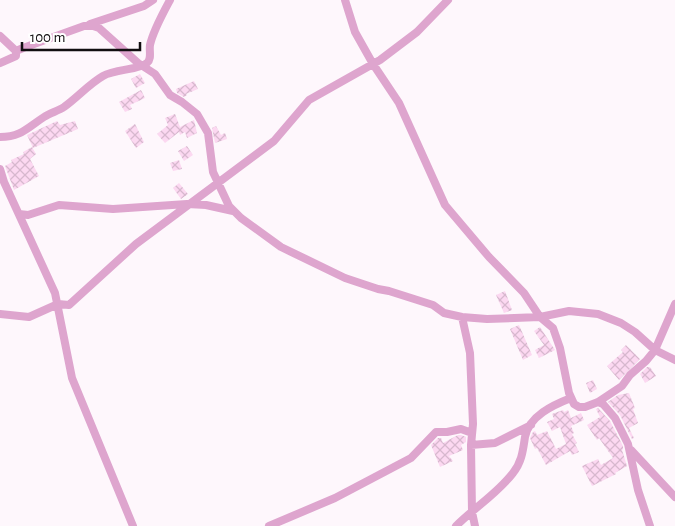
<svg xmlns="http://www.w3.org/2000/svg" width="675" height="526" viewBox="0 0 675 526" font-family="'Alegreya Sans',sans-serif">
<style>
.building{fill:url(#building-cross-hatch)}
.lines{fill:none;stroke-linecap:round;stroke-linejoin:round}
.street{stroke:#dea5ce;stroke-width:8}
</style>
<defs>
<pattern id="building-cross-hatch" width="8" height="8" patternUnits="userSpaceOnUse" patternTransform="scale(1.25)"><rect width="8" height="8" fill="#fcd8f1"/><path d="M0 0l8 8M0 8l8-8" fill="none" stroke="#d7b8ce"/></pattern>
</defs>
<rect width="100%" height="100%" fill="#fef7fc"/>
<path class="building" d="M 140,74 L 145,83 L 136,88 L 131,79 Z
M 194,81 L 198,89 L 186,94 L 187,95 L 184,97 L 177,93 L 176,89 Z
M 141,90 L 145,98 L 130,105 L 132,109 L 125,112 L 119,102 Z
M 175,114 L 180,127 L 194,120 L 197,133 L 187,138 L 185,132 L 180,135 L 179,132 L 165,143 L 157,134 L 168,125 L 165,118 Z
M 57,121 L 60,125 L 75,121 L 78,129 L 33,148 L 27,135 Z
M 135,124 L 144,142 L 136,148 L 125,131 Z
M 216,126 L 221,135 L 225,133 L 227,139 L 215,143 L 212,128 Z
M 187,146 L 193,155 L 184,161 L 178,151 Z
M 32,147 L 36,154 L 30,159 L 39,176 L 14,190 L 5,166 L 12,162 L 11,160 L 24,154 L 23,152 Z
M 179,160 L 182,169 L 173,171 L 170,163 Z
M 179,183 L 188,194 L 181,199 L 173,188 Z
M 505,291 L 512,310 L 504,313 L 496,295 Z
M 519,325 L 532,355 L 523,360 L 510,329 Z
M 540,327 L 555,350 L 539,358 L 535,350 L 544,345 L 534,331 Z
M 626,345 L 640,359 L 619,380 L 607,366 L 623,352 L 621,350 Z
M 647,367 L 650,367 L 656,376 L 645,383 L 640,374 Z
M 593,380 L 597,389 L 590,393 L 586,383 Z
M 629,393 L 635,408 L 633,409 L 638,423 L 629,428 L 634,438 L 632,439 L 620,415 L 608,402 L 618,395 Z
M 598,408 L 610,421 L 623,446 L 623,449 L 622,450 L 627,466 L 615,473 L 616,474 L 592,486 L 582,466 L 598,459 L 601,465 L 613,458 L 599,438 L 597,440 L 587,425 L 600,417 L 596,409 Z
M 563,410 L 564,412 L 568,410 L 571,418 L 581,413 L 584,420 L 571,426 L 574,433 L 572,434 L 577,443 L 575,444 L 579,452 L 572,455 L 570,451 L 546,465 L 537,448 L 535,449 L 530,438 L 533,432 L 535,431 L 537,435 L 547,431 L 556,449 L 566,444 L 560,427 L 552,431 L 547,422 L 554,419 L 552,414 Z
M 458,435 L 461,435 L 466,437 L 466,442 L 461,445 L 463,450 L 449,456 L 453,461 L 440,467 L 431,445 L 438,438 L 441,438 L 443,443 Z"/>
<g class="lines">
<path class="street" d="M 345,0 L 355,32 L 373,64 L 399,103 L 445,205 L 489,257 L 524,293 L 540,317 L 553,328 L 560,348 L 569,393 L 574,404 L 579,407 L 585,407 L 598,402 L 622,386 L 630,375 L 646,361 L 655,350 L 675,304
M 90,24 L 144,6 L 153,0
M 0,36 L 16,51
M 0,63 L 16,56 L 16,51 L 23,48 L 84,26 L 93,26 L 99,28 L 138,63 L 155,74 L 170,95 L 182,102 L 197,114 L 208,133 L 213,172 L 229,206 L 241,218 L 281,247 L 345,278 L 378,289 L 389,291 L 433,305 L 444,313 L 462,317 L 487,319 L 540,317 L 569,311 L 598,314 L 621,323 L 635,332 L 655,350 L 675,360
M 0,137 C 21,137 27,128 44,117 C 50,113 58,111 64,107 C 78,97 89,84 103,76 C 115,69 139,70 147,63 C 152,59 149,51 150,45 C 153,31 163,13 170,0
M 0,169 L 4,182 L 55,293 L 72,378 L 133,526
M 19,214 L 28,215 L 59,205 L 113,209 L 187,204 L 206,205 L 233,211
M 0,314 L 29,317 L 58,304 L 69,305 L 136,244 L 274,141 L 309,100 L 380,60 L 417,32 L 448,0
M 462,317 L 470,353 L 473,424 L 471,445 L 495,443 L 531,425
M 598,402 L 603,404 L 615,418 L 628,444 L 638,490 L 650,526
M 471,445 L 472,512 L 475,526
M 631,450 L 675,497
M 269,526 L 335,498 L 411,458 L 436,432 L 447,432 L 461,429 L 472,433
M 456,526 C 475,507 497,494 513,473 C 522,462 523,450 525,437 C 529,416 553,405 571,398"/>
</g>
<path d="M22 42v8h118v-8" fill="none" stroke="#110e10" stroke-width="2.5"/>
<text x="30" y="42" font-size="15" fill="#110e10" stroke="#ffffff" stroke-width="4" paint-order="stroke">100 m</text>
</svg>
